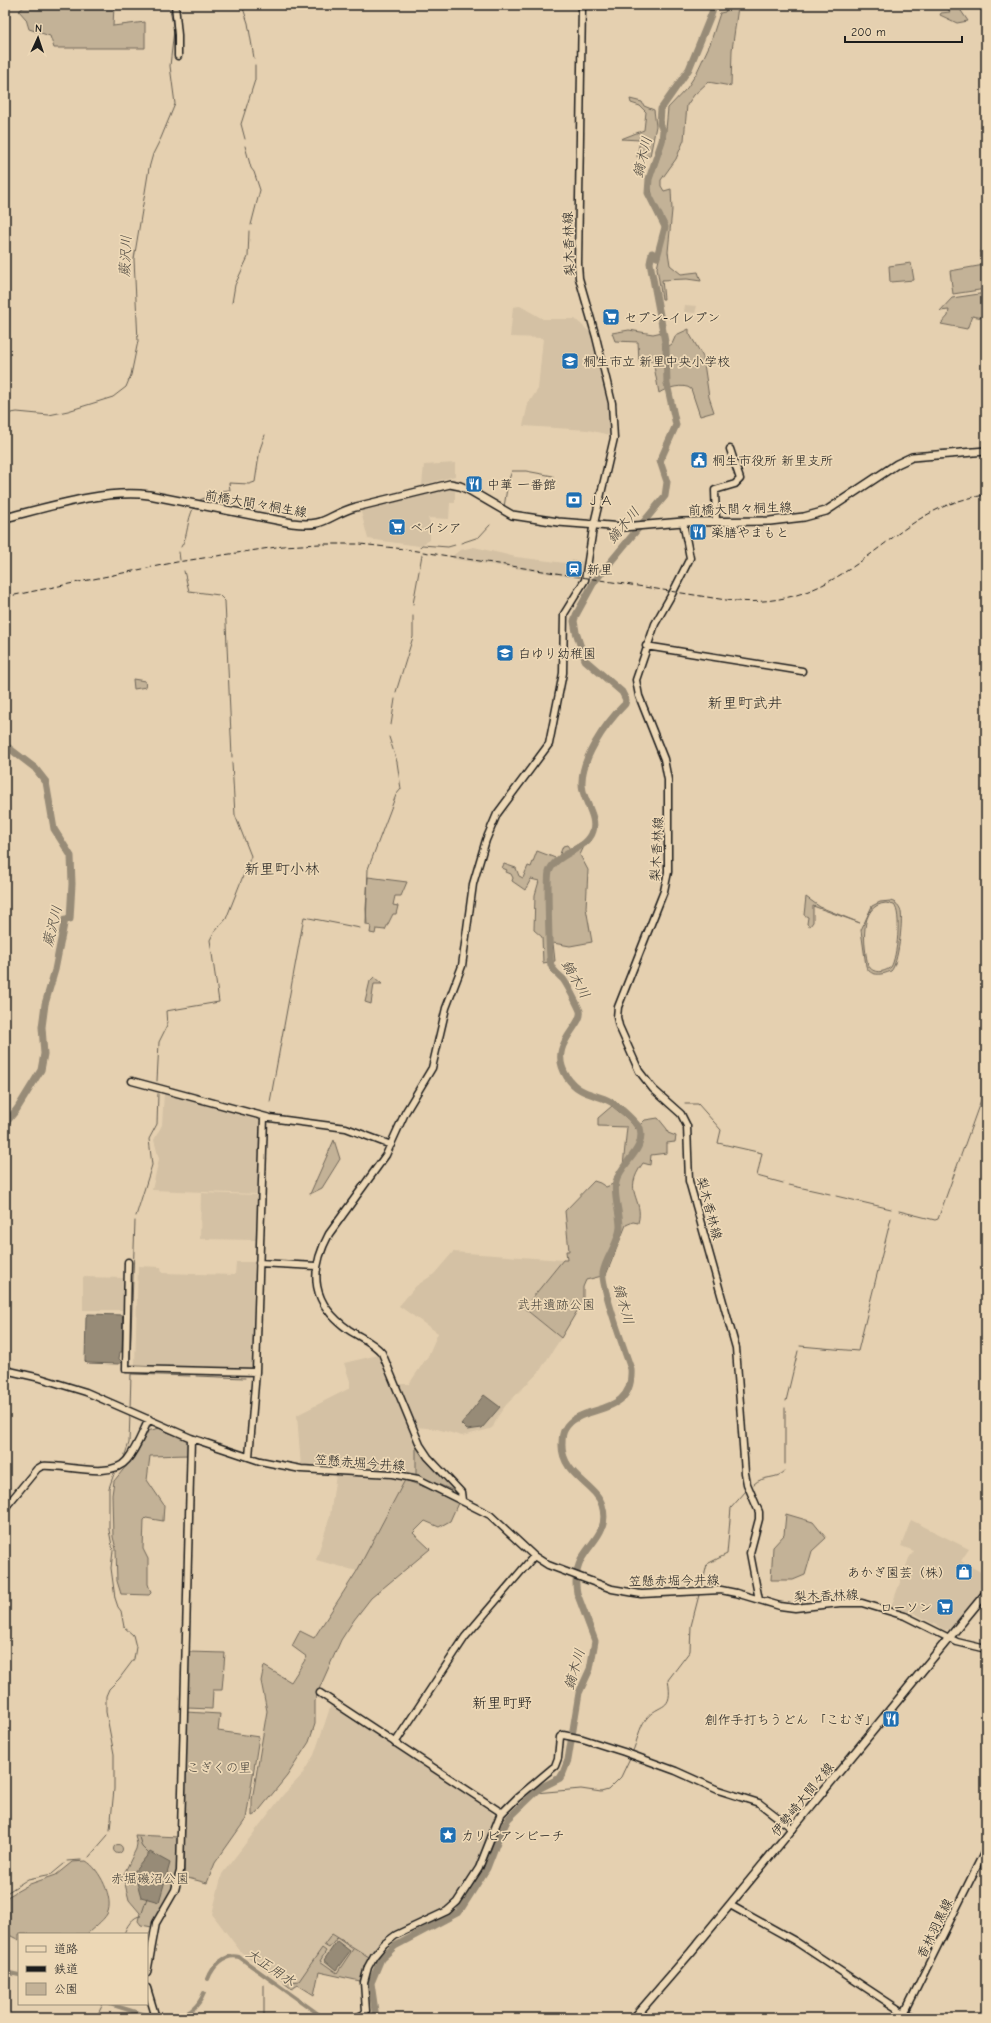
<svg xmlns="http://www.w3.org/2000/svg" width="991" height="2023" viewBox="0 0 991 2023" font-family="'Comic Neue','Klee One',sans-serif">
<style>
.built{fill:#d4c1a4}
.green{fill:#c3b297;stroke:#70675a;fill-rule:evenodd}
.water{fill:#978b77;stroke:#665f53}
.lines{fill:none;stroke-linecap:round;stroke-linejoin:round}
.stream{stroke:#665f53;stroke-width:1}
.canal{stroke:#978b77;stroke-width:4}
.river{stroke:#978b77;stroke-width:7}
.secondary-casing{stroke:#1c1c1c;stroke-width:9}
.primary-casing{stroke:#1c1c1c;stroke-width:10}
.secondary{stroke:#edd8b6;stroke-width:6}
.primary{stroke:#edd8b6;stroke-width:7}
.rail{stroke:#1c1c1c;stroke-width:1;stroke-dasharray:6 3;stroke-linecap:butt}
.labels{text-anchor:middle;stroke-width:3.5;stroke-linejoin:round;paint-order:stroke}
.street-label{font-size:13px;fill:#1c1c1c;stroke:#edd8b6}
.poi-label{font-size:13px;fill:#1c1c1c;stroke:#edd8b6;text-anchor:start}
.park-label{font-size:13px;fill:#46423b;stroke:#edd8b6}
.water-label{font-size:14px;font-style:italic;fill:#4d4840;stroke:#edd8b6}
.quarter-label{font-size:15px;fill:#1c1c1c;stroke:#edd8b6}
</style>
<rect width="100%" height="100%" fill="#e5d0b0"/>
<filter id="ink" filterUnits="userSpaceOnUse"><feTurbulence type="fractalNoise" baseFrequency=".025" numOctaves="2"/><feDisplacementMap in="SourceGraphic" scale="8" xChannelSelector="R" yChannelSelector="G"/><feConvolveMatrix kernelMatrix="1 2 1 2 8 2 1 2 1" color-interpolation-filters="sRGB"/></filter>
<g filter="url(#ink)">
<path class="built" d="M 685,305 L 697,306 L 695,313 L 684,312 Z
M 520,306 L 543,319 L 575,319 L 592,334 L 609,412 L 610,435 L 588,430 L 523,426 L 528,404 L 538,389 L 543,338 L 510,337 L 513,307 Z
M 455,463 L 455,476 L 422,485 L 424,465 Z
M 449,487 L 455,489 L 455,503 L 450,503 L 449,519 L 428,518 L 432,527 L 430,532 L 430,540 L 419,546 L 368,539 L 360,508 Z
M 474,547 L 516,557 L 565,563 L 565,567 L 570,568 L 572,560 L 586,562 L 584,579 L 454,559 L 451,557 L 460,550 Z
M 164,1093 L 258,1120 L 260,1122 L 257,1194 L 152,1190 L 159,1159 L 154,1140 L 162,1125 Z
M 201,1193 L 257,1195 L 256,1240 L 200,1239 Z
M 453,1252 L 563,1260 L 524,1308 L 561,1338 L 539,1372 L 506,1405 L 498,1416 L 493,1427 L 490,1429 L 462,1436 L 437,1429 L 416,1427 L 408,1406 L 405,1413 L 416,1443 L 416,1475 L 409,1473 L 358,1470 L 359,1476 L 405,1480 L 357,1571 L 316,1560 L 330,1516 L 336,1475 L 357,1476 L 357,1470 L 301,1467 L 297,1415 L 350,1388 L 350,1381 L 344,1363 L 378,1355 L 398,1384 L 409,1384 L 428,1356 L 438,1333 L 399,1306 L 416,1286 L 434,1274 Z
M 236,1262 L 254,1262 L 252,1366 L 249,1368 L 135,1365 L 138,1266 L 161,1267 L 162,1273 L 235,1275 Z
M 83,1277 L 125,1278 L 124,1310 L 83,1310 Z
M 911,1520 L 969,1549 L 961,1561 L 986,1575 L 986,1589 L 951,1629 L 945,1630 L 914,1613 L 891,1607 L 909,1558 L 914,1551 L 901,1546 Z
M 331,1705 L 455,1787 L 491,1812 L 495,1818 L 477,1864 L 453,1901 L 440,1910 L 393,1933 L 383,1940 L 372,1952 L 366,1961 L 360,1981 L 319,1972 L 314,1995 L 298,1985 L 292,1989 L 241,1952 L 212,1914 L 222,1874 L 283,1795 L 301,1776 L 314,1755 Z"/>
<path class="green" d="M 26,5 L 117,5 L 114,6 L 113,26 L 145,22 L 145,48 L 54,48 L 50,36 L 29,29 L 26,19 L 19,11 Z
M 729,5 L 738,5 L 738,7 L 732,50 L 731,86 L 708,82 L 694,95 L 687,105 L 684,140 L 676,159 L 661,180 L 661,186 L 664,191 L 671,189 L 672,210 L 668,252 L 670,265 L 681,274 L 698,272 L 701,281 L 687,279 L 662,280 L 664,299 L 662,299 L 657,268 L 667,225 L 653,199 L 650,184 L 665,140 L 668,108 L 687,88 L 696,74 L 710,44 L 720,13 L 725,12 Z
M 946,5 L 957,5 L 968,21 L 957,23 L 940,15 L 941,13 L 950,12 Z
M 630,99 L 642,102 L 644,106 L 654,110 L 656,126 L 650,156 L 637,157 L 640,140 L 621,139 L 644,130 L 646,112 L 640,106 L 631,103 Z
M 986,250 L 986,289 L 953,294 L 950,271 L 984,265 L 981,251 Z
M 911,263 L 914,280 L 890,282 L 889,266 Z
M 986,293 L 983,318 L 972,316 L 967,329 L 941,324 L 948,316 L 949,310 L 940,311 L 952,298 Z
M 689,329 L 689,333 L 703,357 L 709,397 L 714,412 L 700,416 L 691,389 C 684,383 666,388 659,393 L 653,361 L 639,361 L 638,342 L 615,341 L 612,333 L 629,330 L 653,334 L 662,332 L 663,350 L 672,344 L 676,335 Z
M 133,679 L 145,681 L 146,687 L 134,689 Z
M 585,840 L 586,842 L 580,855 L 588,870 L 586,908 L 592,942 L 570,946 L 553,943 L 555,961 L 543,963 L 542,937 L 534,930 L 535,895 L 539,881 L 531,879 L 525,890 L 512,881 L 513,878 L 511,874 L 506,872 L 507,870 L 502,868 L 504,864 L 516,868 L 519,876 L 523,878 L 528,866 L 531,867 L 537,851 L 558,859 L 563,846 L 567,845 L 570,849 Z
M 368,877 L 407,882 L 401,896 L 395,896 L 393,905 L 398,906 L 396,914 L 393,914 L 385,930 L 376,929 L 375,934 L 370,933 L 371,926 L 367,925 L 366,909 Z
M 806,897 L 820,907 L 860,923 L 813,906 L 813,922 L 810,926 L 807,924 L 808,917 L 804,915 Z
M 890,901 C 896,902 900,906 901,912 C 903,921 898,965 891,971 C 882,975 870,977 866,966 L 861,930 L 872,906 L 880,902 ZM 886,903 L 894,905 C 902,913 897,958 891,967 C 883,973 873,974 868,965 C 864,947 858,905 886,903 Z
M 374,977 L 382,984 L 374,984 L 371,1004 L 365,1002 L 370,981 Z
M 612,1106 L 629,1120 L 636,1129 L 645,1120 L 658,1118 L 667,1129 L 668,1133 L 676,1136 L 675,1142 L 667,1143 L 667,1153 L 651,1155 L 650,1165 L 643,1163 C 621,1193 645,1198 638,1223 L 633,1222 L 626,1225 L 606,1275 L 586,1280 L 583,1287 L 583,1301 L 561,1338 L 524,1308 L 563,1260 L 567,1260 L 566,1251 L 569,1251 L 565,1211 L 594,1181 L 600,1183 L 606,1187 L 613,1184 L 615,1176 L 623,1166 L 627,1127 L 598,1126 L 598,1118 Z
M 334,1140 L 340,1159 L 322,1188 L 310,1194 Z
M 160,1428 L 164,1431 L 188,1439 L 189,1455 L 150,1456 L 147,1480 L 164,1505 L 163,1521 L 146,1518 L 144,1520 L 143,1549 L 148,1559 L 148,1584 L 151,1593 L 149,1595 L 121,1594 L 117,1581 L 116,1549 L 113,1537 L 112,1495 L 114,1481 L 127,1465 L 147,1431 Z
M 416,1443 L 429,1463 L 457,1492 L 416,1475 Z
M 405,1480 L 427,1488 L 458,1503 L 450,1521 L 439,1527 L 425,1521 L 413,1533 L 430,1549 L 371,1598 L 354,1620 L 341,1640 L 320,1687 L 315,1701 L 315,1724 L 309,1742 L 287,1776 L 256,1814 L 252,1816 L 252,1800 L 267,1711 L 261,1681 L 264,1666 L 291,1682 L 307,1657 L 292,1646 L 300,1631 L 314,1638 L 357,1571 Z
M 786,1514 L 813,1522 L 826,1538 L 812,1551 L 805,1575 L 793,1580 L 771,1580 L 773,1547 L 784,1535 Z
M 188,1652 L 225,1653 L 222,1690 L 213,1690 L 212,1709 L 187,1708 Z
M 186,1712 L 220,1714 L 218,1731 L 259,1737 L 246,1819 L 215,1863 L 207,1883 L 184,1877 Z
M 135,1835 L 178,1837 C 178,1855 179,1874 172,1891 C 166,1903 156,1913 152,1927 L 141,1925 L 138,1921 L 140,1913 L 129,1900 L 123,1876 L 136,1849 L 137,1844 Z
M113.5 1849a4.5 4.5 0 1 1 9 0a4.5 4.5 0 1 1-9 0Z
M 86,1861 C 99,1868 115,1899 107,1914 C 103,1921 93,1928 87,1934 L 19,1934 L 19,1940 L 5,1933 L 5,1905 L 7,1897 L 30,1884 L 56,1875 L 72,1862 Z
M 332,1934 L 369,1957 L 360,1981 L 319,1972 L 314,1995 L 298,1985 L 292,1989 L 284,1983 L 299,1981 L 322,1948 L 326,1951 L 320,1961 L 337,1973 L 353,1949 L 337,1938 L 329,1948 L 324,1945 Z"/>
<path class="water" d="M 88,1314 L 122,1315 L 123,1318 L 122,1352 L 120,1352 L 119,1359 L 122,1362 L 119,1364 L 87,1363 L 85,1361 L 86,1317 Z
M 484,1395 L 500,1407 L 482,1428 L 467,1430 L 461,1424 Z
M 150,1852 L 170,1863 L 159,1902 L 141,1897 L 134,1872 Z
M 337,1941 L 350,1951 L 336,1970 L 324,1960 Z"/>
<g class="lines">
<path class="stream" d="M 242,5 L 248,23 L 254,58
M 245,139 L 241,124 L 255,80 L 255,65
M 245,146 L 251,168 L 254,172 L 260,190 L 251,225
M 5,282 L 7,282 L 5,291
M 232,303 L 235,285 L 248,257 L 249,231
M 5,414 L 17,412 L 49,415 L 68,411 L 113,397 L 126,387 L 131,375 L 138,341 L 134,259 L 149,168 L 153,154 L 161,138 L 175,104 L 170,66 L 174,30 L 169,5
M 198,501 L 219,491 L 230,490 L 229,483 L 249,484 L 255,482 L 260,449 L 265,435
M 504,507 L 508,482 L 512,471 L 526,471 L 553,476
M 461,543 L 479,537 L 490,525
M 181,547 C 189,535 186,521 194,507
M 420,547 L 422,545 L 448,547 L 455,545
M 179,552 L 180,560
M 184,571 L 189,591 L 219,595 L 225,601 L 232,757
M 413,604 L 422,555
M 396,692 L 413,637 L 413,616
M 391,725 L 395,699
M 366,924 L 368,869 L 396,795 L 401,789 L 397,762 L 389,737
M 157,1081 L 159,1042 L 167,1026 L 166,1011 L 219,1002 L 210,940 L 213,934 L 226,919 L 251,856 L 235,815 L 232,763
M 270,1102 L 304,917 L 360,928
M 685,1104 L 698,1104 L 721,1130 L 718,1143 L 762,1153 L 757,1176 L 783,1183
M 789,1185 L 830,1194
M 836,1196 L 891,1209
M 899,1211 L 935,1220 L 938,1219 L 986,1086
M 136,1216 L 152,1165 L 149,1139 L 157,1124 L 158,1094
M 800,1346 L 858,1351 L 891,1218
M 130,1362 L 135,1221
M 196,1376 L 245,1378
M 786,1401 L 798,1351
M 785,1408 L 785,1464
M 130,1409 L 131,1374 L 190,1376
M 123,1460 L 129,1443 L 130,1414
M 754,1484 C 763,1475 777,1480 785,1471
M 702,1586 L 707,1564 L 727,1554 L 731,1508 L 746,1491
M 632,1753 C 637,1743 639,1727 646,1719 C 659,1702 674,1713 668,1680 L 690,1651 L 691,1626 L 699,1595
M 535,1793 L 581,1789 L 601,1792 L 608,1790 L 621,1777 L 630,1758
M 110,1830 L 114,1789 L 114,1754 L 106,1712 L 106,1696 L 109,1689 L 119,1679 L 134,1659 L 136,1647 L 133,1635 L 124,1627 L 121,1611 L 118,1607 L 115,1598 L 111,1568 L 113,1551 L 109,1530 L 109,1488 L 115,1471
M 139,1837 L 142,1847 L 149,1854
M 89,1857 L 108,1835
M 67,1861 L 81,1860
M 5,1894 L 28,1879 L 52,1874 L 64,1864
M 124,1934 C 126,1927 133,1916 141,1916 L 147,1898
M 264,1985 L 264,2018
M 96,2018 L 103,2004"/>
<path class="canal" d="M 5,1972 L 19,1975
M 208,1979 C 213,1966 225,1953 239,1957 L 324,2018
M 110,2004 L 154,2018
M 172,2018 C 188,2015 198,2008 204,1993"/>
<path class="river" d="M 5,745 L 35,768 L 46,782 L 54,829 L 71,856 L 72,884 L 70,919 L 65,919 L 55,970 L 45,1004 L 42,1027 L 44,1054 L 41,1070 L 17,1109 L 5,1124
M 376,2018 L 371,1983 L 381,1959 L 395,1946 L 459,1912 L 487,1868 L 499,1837 L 508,1819 L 540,1788 L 560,1778 L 563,1773 L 568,1760 L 579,1693 L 590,1669 L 595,1641 L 577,1593 C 575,1583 576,1570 581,1560 C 591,1541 610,1531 602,1505 C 596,1484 561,1475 562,1444 C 562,1439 562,1433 565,1429 C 579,1402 634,1420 631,1369 C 625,1352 601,1286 603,1273 C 606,1256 619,1244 620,1227 C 620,1212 613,1196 616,1182 C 621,1162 646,1151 640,1128 C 632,1119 622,1108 611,1102 C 595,1093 580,1096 567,1077 C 546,1044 584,1026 580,1011 C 578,1006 567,984 563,979 C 559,975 553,971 551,965 C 549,960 547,877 549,872 C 556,852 587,851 593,831 C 597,818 586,804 583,791 C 576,763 607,722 625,704 L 626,700 L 622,692 L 585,660 L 576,632 L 574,621 L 576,615 L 594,582 L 665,496 L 667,482 L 660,461 L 676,425 L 667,384 L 666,347 L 650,263 L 652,253 L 657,257 L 665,227 L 648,193 L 649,179 L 662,141 L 663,130 L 660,124 L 661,109 L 689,69 L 715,5"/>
<g class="secondary-casing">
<path id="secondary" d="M 175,5 L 178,35 L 178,56
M 683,522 L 690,558 L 672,594 L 655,624 L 636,680 L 639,696 L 664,759 L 668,780 L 668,872 L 664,891 L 618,1007 L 617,1017 L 619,1026 L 639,1071 L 653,1089 L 681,1114 L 687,1126 L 689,1181 L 736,1348 L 745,1473 L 747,1484 L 759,1512 L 759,1519 L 750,1553 L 759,1600
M 716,522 L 715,490 L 735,484 L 740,479 L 730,449
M 646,646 L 802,671
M 132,1081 L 270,1118 L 346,1128 L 391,1145
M 128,1262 L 126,1369 L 256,1372
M 259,1263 L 316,1266
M 5,1370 L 40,1378 L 86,1392 L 191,1438 L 260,1461 L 301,1469 L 392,1474 L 418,1479 L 490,1515 L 534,1556 L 548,1565 L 612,1589 L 641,1594 L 721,1590 L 736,1593 L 780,1606 L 795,1608 L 840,1603 L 862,1603 L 905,1616 L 957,1642 L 986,1649
M 249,1457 L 256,1372 L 264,1117
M 462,1500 L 461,1492 L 428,1457 L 420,1445 L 382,1353 C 373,1342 361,1338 349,1330 C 312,1304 308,1273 329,1234 L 386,1155 L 405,1113 L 432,1068 L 446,1008 L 462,966 L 473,884 L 486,840 L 497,814 L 549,744 L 563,673 L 564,614 L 585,580 L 593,528 L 614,438 L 612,403 L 596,337 L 579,278 L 578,264 L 582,5
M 5,1508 L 37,1469 L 42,1466 C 65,1464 111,1480 127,1460 C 137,1448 142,1433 149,1419
M 320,1693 L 502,1813
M 395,1743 L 465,1637 L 534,1556
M 730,1905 L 795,1941 L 904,2013 L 917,2018
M 147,1973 L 156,1923 L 175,1890 L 180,1871 L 191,1438
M 147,1988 L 156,2018
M 356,2018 L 364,2014 L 366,2011 L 364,1982 L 368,1967 L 374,1956 L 384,1944 L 396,1935 L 447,1911 L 457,1902 L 479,1868 L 500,1815 L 517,1798 L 555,1766 L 558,1758 L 560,1737 L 563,1735 L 583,1739 L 624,1752 L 676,1771 L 718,1790 L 759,1803 L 793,1829
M 902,2018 L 986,1848"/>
</g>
<g class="primary-casing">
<path id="primary" d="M 5,518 C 48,507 105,489 149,495 L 292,523 C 327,528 327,515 356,507 L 450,484 L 460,486 L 469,490 L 512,515 L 558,522 L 623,527 L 683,522 L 770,521 L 804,517 L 826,511 L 897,464 L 912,457 L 986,451
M 634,2018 L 691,1952 L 986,1593"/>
</g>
<use href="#secondary" class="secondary"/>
<use href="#primary" class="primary"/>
<path class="rail" d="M 5,597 L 177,562 L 283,546 L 320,544 L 360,544 L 404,549 L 726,600 C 765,605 802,598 835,578 C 889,547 919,504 986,495"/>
</g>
</g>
<defs>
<g id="supermarket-square" transform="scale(0.9)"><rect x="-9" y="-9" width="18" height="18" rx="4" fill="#1f6fb2" stroke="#edd8b6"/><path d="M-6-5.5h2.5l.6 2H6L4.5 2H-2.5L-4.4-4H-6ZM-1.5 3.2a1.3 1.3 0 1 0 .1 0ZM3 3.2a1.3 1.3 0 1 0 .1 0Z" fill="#fff"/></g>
<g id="school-square" transform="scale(0.9)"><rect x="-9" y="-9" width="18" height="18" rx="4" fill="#1f6fb2" stroke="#edd8b6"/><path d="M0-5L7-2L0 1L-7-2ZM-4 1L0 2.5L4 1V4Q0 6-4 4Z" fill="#fff"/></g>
<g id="civic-square" transform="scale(0.9)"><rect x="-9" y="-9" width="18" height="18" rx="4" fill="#1f6fb2" stroke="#edd8b6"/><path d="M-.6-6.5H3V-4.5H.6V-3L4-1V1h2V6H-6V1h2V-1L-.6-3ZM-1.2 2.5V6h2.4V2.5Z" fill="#fff"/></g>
<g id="restaurant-square" transform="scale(0.9)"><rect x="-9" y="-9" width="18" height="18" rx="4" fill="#1f6fb2" stroke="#edd8b6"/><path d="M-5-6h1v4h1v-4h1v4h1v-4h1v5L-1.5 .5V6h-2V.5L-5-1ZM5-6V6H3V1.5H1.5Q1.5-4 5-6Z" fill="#fff"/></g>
<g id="bank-square" transform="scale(0.9)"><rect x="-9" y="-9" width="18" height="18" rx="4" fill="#1f6fb2" stroke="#edd8b6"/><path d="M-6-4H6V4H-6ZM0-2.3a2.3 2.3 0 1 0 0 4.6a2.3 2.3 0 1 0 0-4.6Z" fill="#fff"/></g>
<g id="station-square" transform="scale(0.9)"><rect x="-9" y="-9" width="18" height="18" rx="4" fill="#1f6fb2" stroke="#edd8b6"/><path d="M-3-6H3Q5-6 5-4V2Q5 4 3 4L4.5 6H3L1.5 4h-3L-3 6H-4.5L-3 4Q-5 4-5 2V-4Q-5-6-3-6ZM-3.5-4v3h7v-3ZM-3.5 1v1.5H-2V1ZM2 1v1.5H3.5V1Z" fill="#fff"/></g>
<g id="shop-square" transform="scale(0.9)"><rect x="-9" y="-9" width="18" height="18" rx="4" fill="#1f6fb2" stroke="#edd8b6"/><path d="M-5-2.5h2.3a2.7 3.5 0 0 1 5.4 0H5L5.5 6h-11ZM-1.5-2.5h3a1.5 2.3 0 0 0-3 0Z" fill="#fff"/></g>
<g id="sight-square" transform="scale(0.9)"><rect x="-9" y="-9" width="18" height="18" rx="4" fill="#1f6fb2" stroke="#edd8b6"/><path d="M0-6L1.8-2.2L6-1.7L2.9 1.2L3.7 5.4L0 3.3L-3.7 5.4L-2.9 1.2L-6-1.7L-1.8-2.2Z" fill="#fff"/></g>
</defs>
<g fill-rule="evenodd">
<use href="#supermarket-square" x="611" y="317"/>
<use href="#school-square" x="570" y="361"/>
<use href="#civic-square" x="699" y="460"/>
<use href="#restaurant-square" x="474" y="484"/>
<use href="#bank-square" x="574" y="500"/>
<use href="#supermarket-square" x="397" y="527"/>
<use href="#restaurant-square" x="698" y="532"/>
<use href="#station-square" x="574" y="569"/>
<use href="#school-square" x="505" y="653"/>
<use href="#shop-square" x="964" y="1572"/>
<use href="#supermarket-square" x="945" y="1607"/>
<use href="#restaurant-square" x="891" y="1719"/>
<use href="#sight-square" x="448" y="1835"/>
</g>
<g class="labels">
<g class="street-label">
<text transform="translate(568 244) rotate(-92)" y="5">梨木香林線</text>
<text transform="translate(256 503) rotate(10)" y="5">前橋大間々桐生線</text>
<text transform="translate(740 508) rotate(-2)" y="5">前橋大間々桐生線</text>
<text transform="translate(656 849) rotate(-87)" y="5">梨木香林線</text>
<text transform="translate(710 1208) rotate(75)" y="5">梨木香林線</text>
<text transform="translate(360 1462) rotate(4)" y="5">笠懸赤堀今井線</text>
<text transform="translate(674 1580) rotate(-1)" y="5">笠懸赤堀今井線</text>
<text transform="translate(826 1595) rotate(-2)" y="5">梨木香林線</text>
<text transform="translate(802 1799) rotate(-51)" y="5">伊勢崎大間々線</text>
<text transform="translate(934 1928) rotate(-64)" y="5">香林羽黒線</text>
</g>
<g class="poi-label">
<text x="624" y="322">セブン-イレブン</text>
<text x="583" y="366">桐生市立 新里中央小学校</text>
<text x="712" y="465">桐生市役所 新里支所</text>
<text x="487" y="489">中華 一番館</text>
<text x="587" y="505">ＪＡ</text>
<text x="410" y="532">ベイシア</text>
<text x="711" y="537">楽膳やまもと</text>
<text x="587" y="574">新里</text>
<text x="518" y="658">白ゆり幼稚園</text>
<text x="951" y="1577" text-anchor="end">あかぎ園芸（株）</text>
<text x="932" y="1612" text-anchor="end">ローソン</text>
<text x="878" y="1724" text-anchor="end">創作手打ちうどん 「こむぎ」</text>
<text x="461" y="1840">カリビアンビーチ</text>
</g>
<g class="park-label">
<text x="556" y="1309">武井遺跡公園</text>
<text x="219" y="1772">こぎくの里</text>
<text x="150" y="1883">赤堀磯沼公園</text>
</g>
<g class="water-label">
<text transform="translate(642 157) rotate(-76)" y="5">鏑木川</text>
<text transform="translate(125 256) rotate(-87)" y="5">蕨沢川</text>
<text transform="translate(623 525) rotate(-50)" y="5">鏑木川</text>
<text transform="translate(52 926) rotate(-76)" y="5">蕨沢川</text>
<text transform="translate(576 979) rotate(60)" y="5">鏑木川</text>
<text transform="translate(624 1304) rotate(75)" y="5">鏑木川</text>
<text transform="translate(574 1669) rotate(-73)" y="5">鏑木川</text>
<text transform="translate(271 1967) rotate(34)" y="5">大正用水</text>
</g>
<g class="quarter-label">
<text x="745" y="708">新里町武井</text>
<text x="282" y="874">新里町小林</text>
<text x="502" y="1708">新里町野</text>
</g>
</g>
<rect width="991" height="2023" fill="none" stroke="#edd8b6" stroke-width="20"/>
<rect x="10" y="10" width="971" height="2003" fill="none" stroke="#1c1c1c" stroke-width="1.5" filter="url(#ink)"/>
<rect x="18" y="1933" width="130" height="72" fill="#edd8b6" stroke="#998d78"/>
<rect x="26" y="1946" width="20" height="6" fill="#edd8b6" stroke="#998d78"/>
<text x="54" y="1953" font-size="12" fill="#1c1c1c">道路</text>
<rect x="26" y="1966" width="20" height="6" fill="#1c1c1c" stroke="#998d78"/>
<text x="54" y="1973" font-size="12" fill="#1c1c1c">鉄道</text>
<rect x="26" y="1983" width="20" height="12" fill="#c3b297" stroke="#998d78"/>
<text x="54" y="1993" font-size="12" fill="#1c1c1c">公園</text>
<g transform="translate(38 38) rotate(3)" stroke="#edd8b6" stroke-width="3" paint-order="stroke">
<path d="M0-3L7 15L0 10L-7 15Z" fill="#1c1c1c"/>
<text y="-6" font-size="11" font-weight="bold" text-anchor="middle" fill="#1c1c1c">N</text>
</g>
<path d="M845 36v6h117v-6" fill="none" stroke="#1c1c1c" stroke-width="2"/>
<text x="851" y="36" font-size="12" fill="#1c1c1c" stroke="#edd8b6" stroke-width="3" paint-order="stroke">200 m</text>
</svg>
